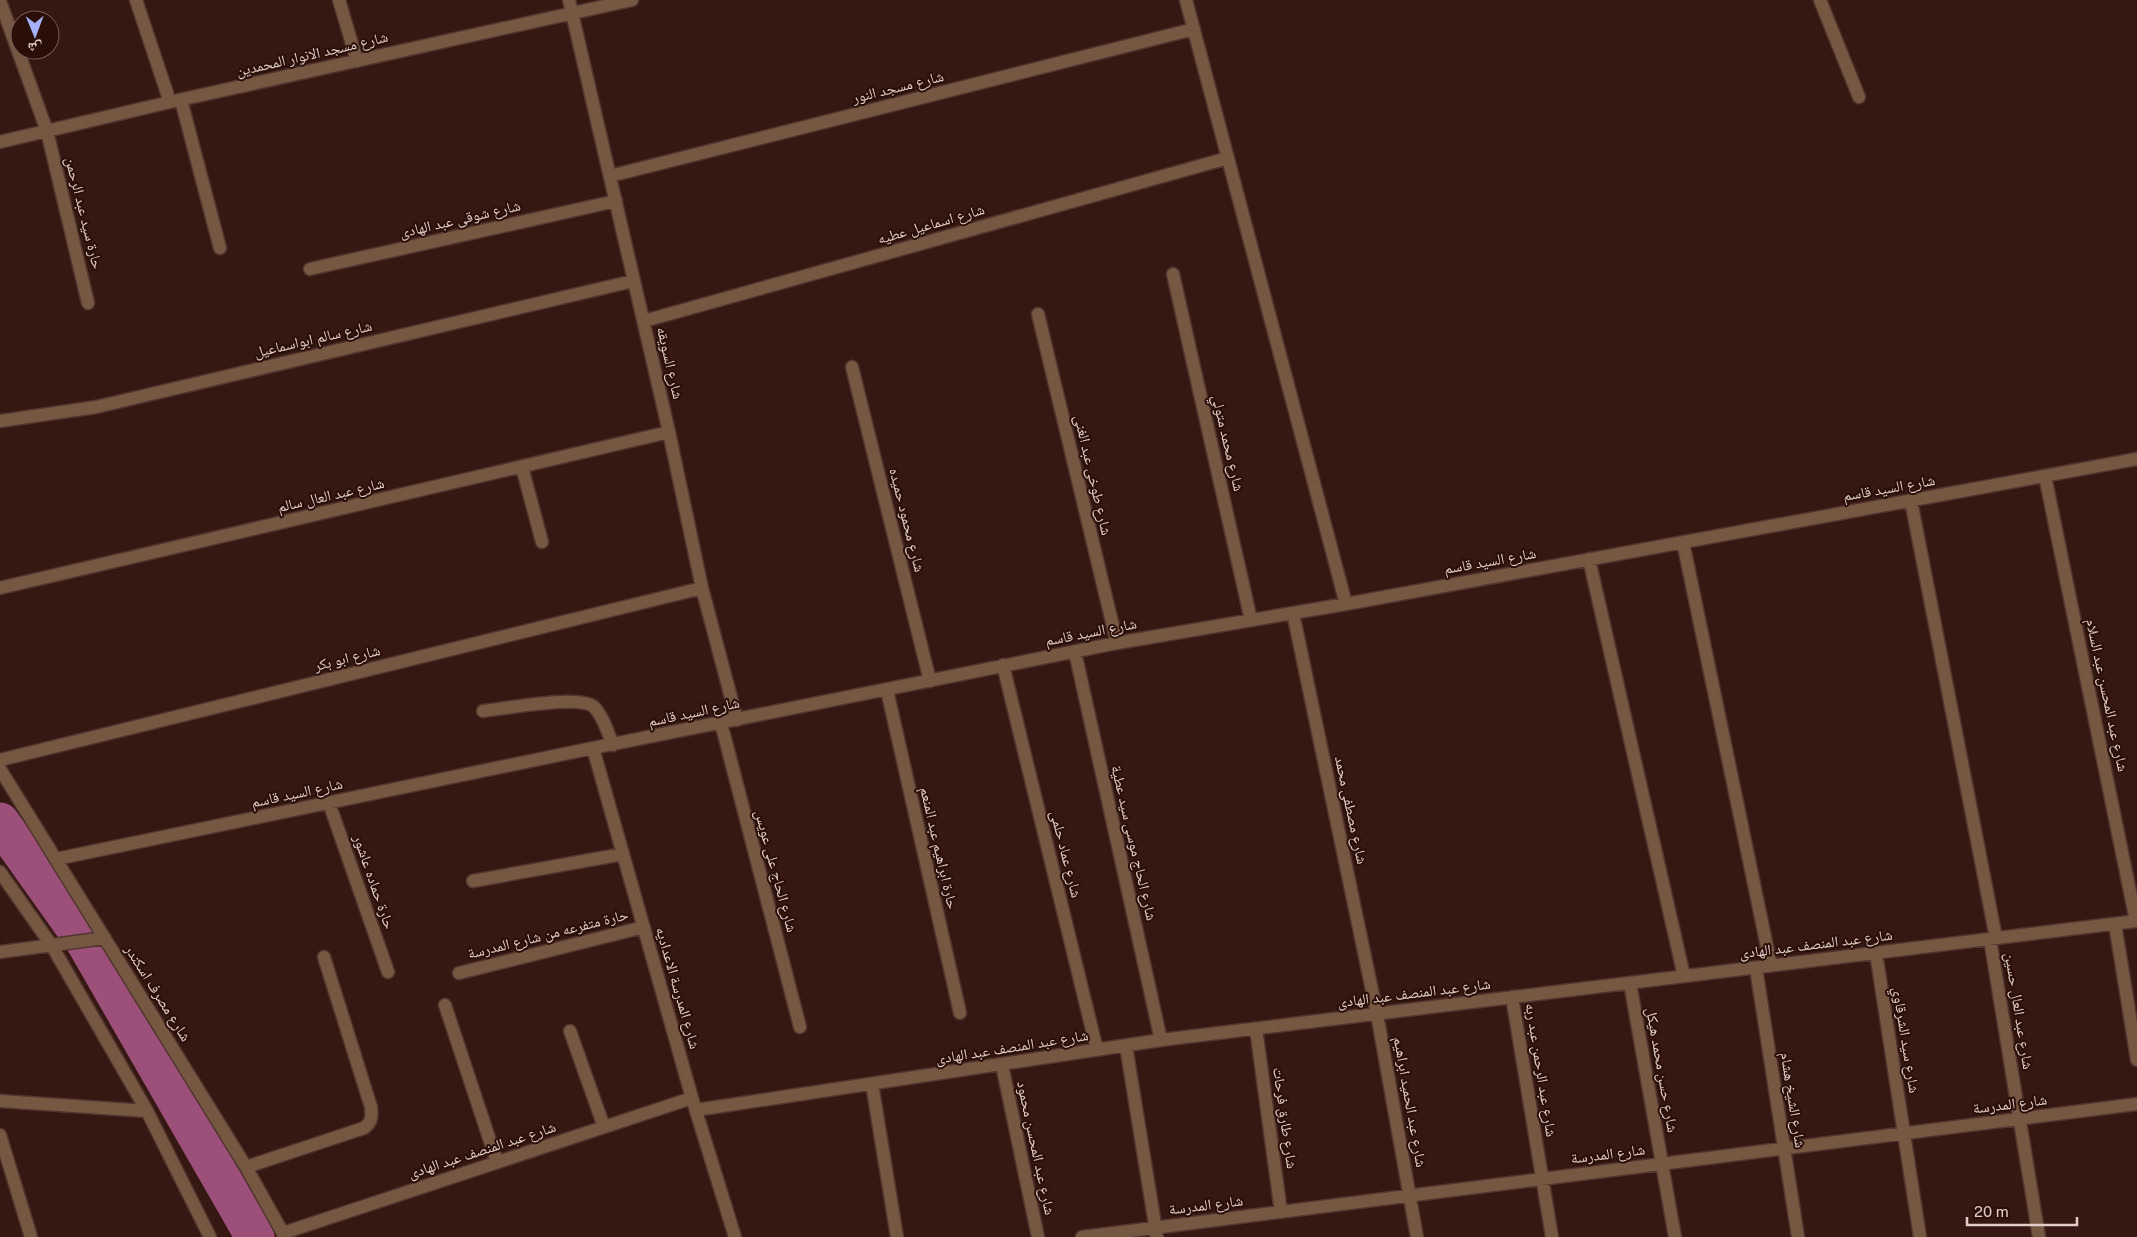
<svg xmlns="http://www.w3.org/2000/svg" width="2137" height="1237" viewBox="0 0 2137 1237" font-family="'Public Sans','Noto Naskh Arabic',sans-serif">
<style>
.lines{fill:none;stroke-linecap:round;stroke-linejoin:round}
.canal{stroke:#9c4f79;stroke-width:39}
.minor-casing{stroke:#51352e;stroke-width:15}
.minor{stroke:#765842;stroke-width:12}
.labels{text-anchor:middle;stroke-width:4;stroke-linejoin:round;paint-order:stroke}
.street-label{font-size:15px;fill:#e1ccc7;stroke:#2a0f08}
</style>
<rect width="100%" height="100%" fill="#351811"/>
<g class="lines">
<path class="canal" d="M 0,822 L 86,943 L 255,1237"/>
<g class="minor-casing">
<path id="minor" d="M 136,0 L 170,102
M 339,0 L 357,61
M 569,0 L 669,432 L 702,588 L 737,720
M 1186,0 L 1346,604
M 1820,0 L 1859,97
M 0,1 L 47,131 L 88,303
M 181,100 L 220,248
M 0,142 L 170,102 L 632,0
M 610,176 L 1194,29
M 310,269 L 616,201
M 1173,274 L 1251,620
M 1038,314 L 1117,643
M 644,321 L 1228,158
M 852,367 L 930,681
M 0,421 L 96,407 L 633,281
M 522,467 L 542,542
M 2045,476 L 2136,921
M 1911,501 L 1996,938
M 1683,542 L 1771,966
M 1589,559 L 1684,976
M 0,588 L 669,432
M 1293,613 L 1377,1014 L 1417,1237
M 1075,652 L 1161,1040
M 1003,665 L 1097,1050
M 887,690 L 960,1013
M 483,711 C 504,709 580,694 594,707 C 603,716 608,733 613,745
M 721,723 L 800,1027
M 593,748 L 692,1098 L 735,1237
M 0,760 L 702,588
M 0,769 L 246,1167 L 285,1237
M 329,803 L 388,972
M 56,859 L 593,748 L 1117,643 L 1346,604 L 2137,459
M 0,872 L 52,946 L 147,1111 L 210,1237
M 473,881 L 623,854
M 2115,924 L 2137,1060
M 1990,939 L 2039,1237
M 0,952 L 105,938
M 1876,953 L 1920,1237
M 1756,968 L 1798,1237
M 459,973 L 644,927
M 1630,983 L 1675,1237
M 1512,997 L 1552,1237
M 445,1005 L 497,1162
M 1256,1029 L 1281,1212
M 570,1031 L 604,1127
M 1126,1046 L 1157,1237
M 1002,1065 L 1038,1237
M 872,1084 L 897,1237
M 0,1101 L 147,1111
M 696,1110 L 1161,1040 L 2137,921
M 0,1135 L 31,1237
M 246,1167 L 364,1128 C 372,1122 372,1117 371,1107 L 324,957
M 283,1233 L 692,1098
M 1082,1237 L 2137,1104"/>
</g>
<use href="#minor" class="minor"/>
</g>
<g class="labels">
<g class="street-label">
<text transform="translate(312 54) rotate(-13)" y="5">شارع مسجد الانوار المحمدين</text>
<text transform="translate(898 87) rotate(-14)" y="5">شارع مسجد النور</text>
<text transform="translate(84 213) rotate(76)" y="5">حارة سيد عبد الرحمن</text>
<text transform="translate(460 219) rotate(-13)" y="5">شارع شوقى عبد الهادى</text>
<text transform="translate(931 224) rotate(-16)" y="5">شارع اسماعيل عطيه</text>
<text transform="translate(313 339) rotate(-13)" y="5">شارع سالم ابواسماعيل</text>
<text transform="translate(670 363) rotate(77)" y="5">شارع السويقه</text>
<text transform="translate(1228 443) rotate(77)" y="5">شارع محمد متولي</text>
<text transform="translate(1093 475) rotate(77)" y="5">شارع طوخى عبد الغنى</text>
<text transform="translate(1889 488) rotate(-10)" y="5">شارع السيد قاسم</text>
<text transform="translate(331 495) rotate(-13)" y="5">شارع عبد العال سالم</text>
<text transform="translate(907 520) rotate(76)" y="5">شارع محمود حميده</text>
<text transform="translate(1490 561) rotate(-10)" y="5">شارع السيد قاسم</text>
<text transform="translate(1091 632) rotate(-11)" y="5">شارع السيد قاسم</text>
<text transform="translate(347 658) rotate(-14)" y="5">شارع ابو بكر</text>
<text transform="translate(2107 695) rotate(78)" y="5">شارع عبد المحسن عبد السلام</text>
<text transform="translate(694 712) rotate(-12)" y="5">شارع السيد قاسم</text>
<text transform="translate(297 793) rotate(-12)" y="5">شارع السيد قاسم</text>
<text transform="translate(1351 810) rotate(78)" y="5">شارع مصطفى محمد</text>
<text transform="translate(1134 843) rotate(77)" y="5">شارع الحاج موسى سيد عطية</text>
<text transform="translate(939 848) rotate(77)" y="5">حارة ابراهيم عبد المنعم</text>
<text transform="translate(1066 854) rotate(76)" y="5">شارع عماد حلمى</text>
<text transform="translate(776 871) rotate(75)" y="5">شارع الحاج على عويس</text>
<text transform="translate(374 882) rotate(71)" y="5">حارة حماده عاشور</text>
<text transform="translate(548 934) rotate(-14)" y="5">حارة متفرعه من شارع المدرسة</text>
<text transform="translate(1816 944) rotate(-7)" y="5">شارع عبد المنصف عبد الهادى</text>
<text transform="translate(678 988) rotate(74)" y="5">شارع المدرسة الاعداديه</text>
<text transform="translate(158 993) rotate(58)" y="5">شارع مصرف اسكندر</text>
<text transform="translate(1414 993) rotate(-7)" y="5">شارع عبد المنصف عبد الهادى</text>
<text transform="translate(2019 1011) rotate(81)" y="5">شارع عبد العال حسين</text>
<text transform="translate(1906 1040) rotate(81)" y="5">شارع سيد الشرقاوي</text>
<text transform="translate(1012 1047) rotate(-9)" y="5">شارع عبد المنصف عبد الهادى</text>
<text transform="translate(1541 1070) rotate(81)" y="5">شارع عبد الرحمن عبد ربه</text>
<text transform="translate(1662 1070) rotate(80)" y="5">شارع حسن محمد هيكل</text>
<text transform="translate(1793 1100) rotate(81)" y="5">شارع الشيخ هشام</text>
<text transform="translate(1410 1102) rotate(80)" y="5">شارع عبد الحميد ابراهيم</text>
<text transform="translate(2010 1104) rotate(-7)" y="5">شارع المدرسة</text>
<text transform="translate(1285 1118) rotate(82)" y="5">شارع طارق فرحات</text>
<text transform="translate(1036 1148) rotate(78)" y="5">شارع عبد المحسن محمود</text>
<text transform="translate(482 1150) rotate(-18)" y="5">شارع عبد المنصف عبد الهادى</text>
<text transform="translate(1608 1154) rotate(-7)" y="5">شارع المدرسة</text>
<text transform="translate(1206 1205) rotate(-7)" y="5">شارع المدرسة</text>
</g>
</g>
<g transform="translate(35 35) rotate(179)"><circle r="24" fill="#2a0f08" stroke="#735b54"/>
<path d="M0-4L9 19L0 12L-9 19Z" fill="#a6b1fc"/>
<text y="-8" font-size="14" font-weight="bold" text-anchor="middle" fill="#e1ccc7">ش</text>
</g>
<path d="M1967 1217v8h110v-8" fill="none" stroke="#e1ccc7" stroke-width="2.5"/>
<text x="1974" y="1217" font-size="15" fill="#e1ccc7" stroke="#2a0f08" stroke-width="4" paint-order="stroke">20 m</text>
</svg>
